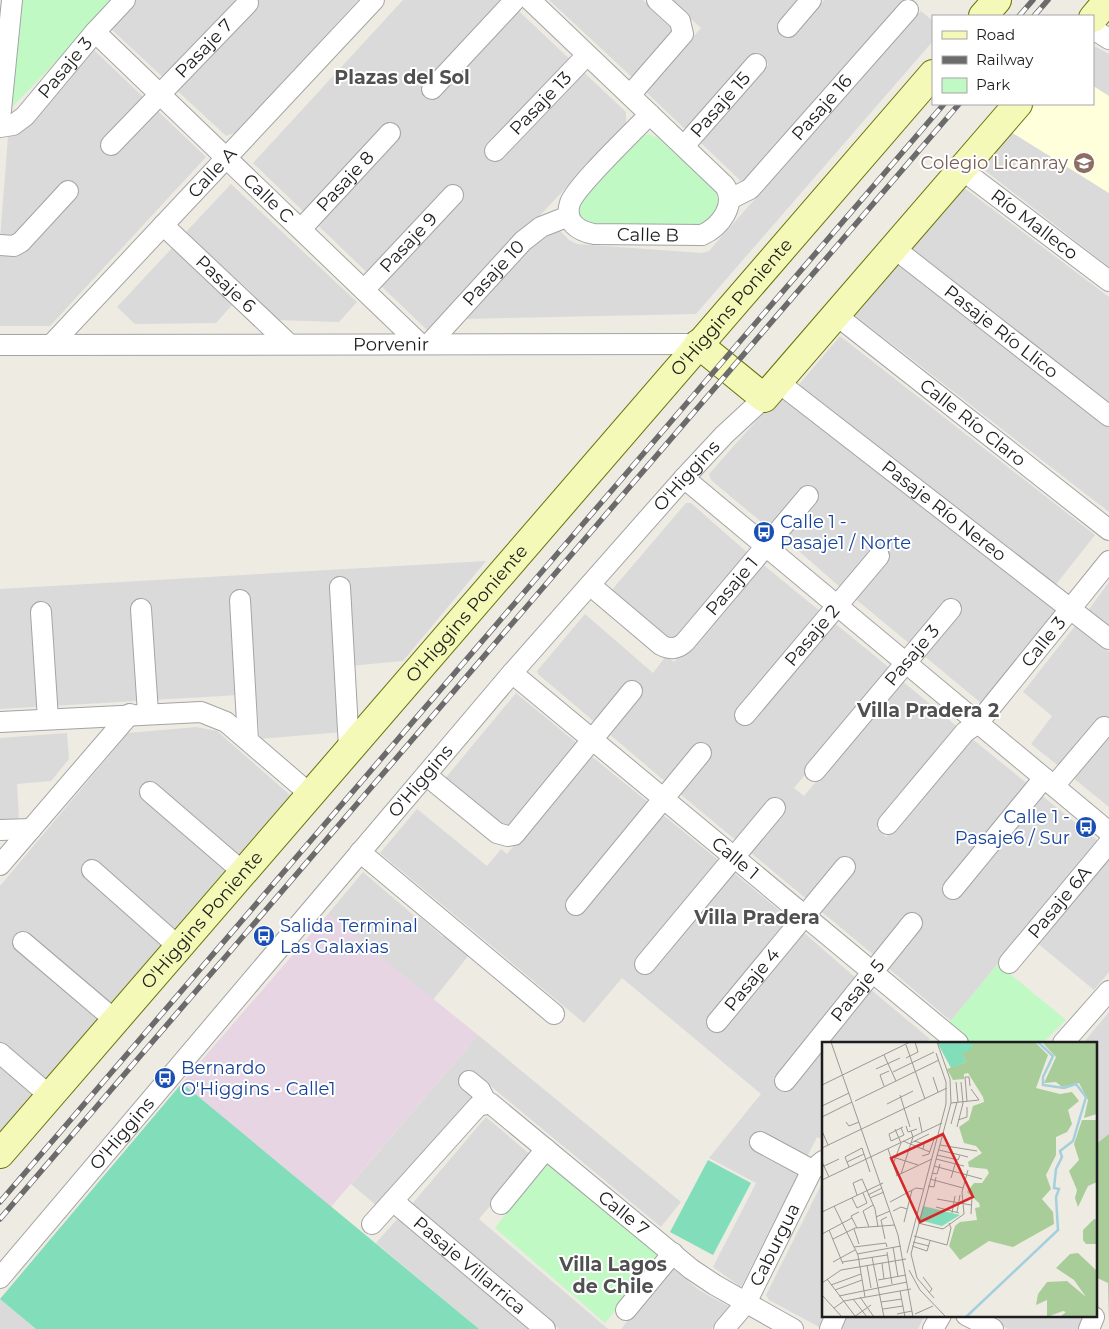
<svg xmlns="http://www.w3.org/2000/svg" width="1109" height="1329" viewBox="0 0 1109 1329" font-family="Montserrat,sans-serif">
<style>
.residential{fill:#dbdada}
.industrial{fill:#e7d5e4}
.education{fill:#ffffdc}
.forest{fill:#a8cd98}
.park{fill:#c0f9c4}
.pitch{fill:#81ddba}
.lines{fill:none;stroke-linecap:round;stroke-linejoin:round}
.street-casing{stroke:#a4a4a4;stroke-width:22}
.secondary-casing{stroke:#677306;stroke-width:30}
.street{stroke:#fff;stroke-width:20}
.secondary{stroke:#f5f9b7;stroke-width:28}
.rail-casing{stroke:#6b6b6b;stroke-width:5.5}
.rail{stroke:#fff;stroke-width:4;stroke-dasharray:11;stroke-linecap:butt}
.labels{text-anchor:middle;stroke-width:4;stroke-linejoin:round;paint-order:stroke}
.street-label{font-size:18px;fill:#1d1d1d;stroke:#fff}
.education-label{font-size:18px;fill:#785e54;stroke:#fff;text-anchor:end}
.transit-label{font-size:18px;fill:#164399;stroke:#fff;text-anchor:start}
.neighbourhood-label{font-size:19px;font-weight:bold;fill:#505050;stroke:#fff}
.inset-river{fill:none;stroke:#a4cfdc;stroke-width:2.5}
.inset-road{fill:none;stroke:#9a9994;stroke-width:1}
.view{fill:#d62828;fill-opacity:0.15;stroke:#d62828;stroke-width:2.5}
.inset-edge{fill:none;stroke:#1d1d1d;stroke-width:2.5}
</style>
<rect width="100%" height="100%" fill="#eeebe3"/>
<path class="residential" d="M 137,0 L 358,0 L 237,132 L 226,136 L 110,28 Z
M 403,0 L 507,0 L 626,112 L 626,124 L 433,329 L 427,330 L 253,163 Z
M 549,0 L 643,0 L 675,30 L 635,80 Z
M 670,0 L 801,0 L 778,27 L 791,38 L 824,0 L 905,0 L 745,185 L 701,143 L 769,64 L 756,52 L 687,131 L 645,91 L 701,28 Z
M 921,11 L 933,21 L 933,41 L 696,314 L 465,319 L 533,245 L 559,230 L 569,240 L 577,244 L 702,253 L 709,251 Z
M 1096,47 L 1109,54 L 1109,96 L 1093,86 L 1093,48 Z
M 93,49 L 206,157 L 50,326 L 0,326 L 0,239 L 8,137 Z
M 1011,132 L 1109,193 L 1109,267 L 978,165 Z
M 231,184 L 357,302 L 339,322 L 275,320 L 185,233 Z
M 963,187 L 1109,297 L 1109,406 L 908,249 Z
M 172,248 L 232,305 L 216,323 L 135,324 L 117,307 Z
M 897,259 L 1109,426 L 1109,512 L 852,313 Z
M 840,336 L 1095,535 L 1054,587 L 797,387 Z
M 780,394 L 1055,609 L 1056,613 L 981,703 L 852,596 L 887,554 L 878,546 L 841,588 L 784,538 L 820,496 L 810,488 L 772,531 L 711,480 L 709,474 Z
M 686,503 L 691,503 L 749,554 L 674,641 L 670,642 L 611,591 Z
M 486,561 L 403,661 L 338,667 L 342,732 L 260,739 L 256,694 L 0,709 L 0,589 Z
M 760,562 L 892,670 L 794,788 L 804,796 L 901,680 L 960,729 L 876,828 L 886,837 L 971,738 L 1098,841 L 951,1021 L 887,967 L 921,926 L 876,957 L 679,793 L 712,753 L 702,744 L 668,784 L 608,733 L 642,692 L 632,683 L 597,724 L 538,674 L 537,671 L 585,614 L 653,673 L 666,656 L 674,662 Z
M 1109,582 L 1109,629 L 1087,612 Z
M 1075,626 L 1109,652 L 1109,724 L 1060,767 L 1031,744 L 1052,716 L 1023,692 Z
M 516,693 L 579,745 L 512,827 L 498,829 L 443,781 Z
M 196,727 L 217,731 L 290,795 L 0,1132 L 0,886 L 128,733 Z
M 1109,731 L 1109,807 L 1072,777 Z
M 67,733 L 69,759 L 51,781 L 17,784 L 19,817 L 13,823 L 0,824 L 0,738 Z
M 590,755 L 649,803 L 566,905 L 579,915 L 662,814 L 791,920 L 707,1020 L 802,931 L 857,979 L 823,1046 L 823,1140 L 817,1137 L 807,1157 L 760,1132 L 752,1145 L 799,1173 L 741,1287 L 713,1267 L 756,1183 L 709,1158 L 761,1094 L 622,978 L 584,1023 L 380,853 L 417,809 L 487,866 L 501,849 L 507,854 Z
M 1109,855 L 1109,972 L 1094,990 L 1036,942 Z
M 363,872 L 418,919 L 420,917 L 443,937 L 445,934 L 469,955 L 433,1000 L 328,914 Z
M 870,989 L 930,1039 L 926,1043 L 825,1043 Z
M 1109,1012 L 1109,1138 L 1095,1153 L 1095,1043 L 1083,1043 Z
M 478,1035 L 681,1202 L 661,1227 L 470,1069 L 459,1082 L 474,1095 L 377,1206 L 351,1184 Z
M 486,1117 L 532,1156 L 479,1219 L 608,1329 L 559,1329 L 412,1204 Z
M 823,1181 L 823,1315 L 828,1315 L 821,1328 L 769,1300 L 766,1295 Z
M 399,1217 L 532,1329 L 479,1329 L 376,1243 Z
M 671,1267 L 699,1290 L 730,1307 L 711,1329 L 621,1329 Z
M 0,1299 L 36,1329 L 0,1329 Z
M 847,1315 L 925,1315 L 918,1329 L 840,1329 Z
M 983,1315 L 1089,1315 L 1082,1329 L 1008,1329 Z"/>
<path class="industrial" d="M 328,914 L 478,1035 L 331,1207 L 182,1083 Z"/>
<path class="education" d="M 1093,86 L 1109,96 L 1109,193 L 1011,132 L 1036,104 L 1093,104 Z"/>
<path class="forest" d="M 1109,1134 L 1109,1324 L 1108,1283 L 1095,1277 L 1095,1145 Z"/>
<path class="park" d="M 16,0 L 116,0 L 10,109 Z
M 648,134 L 658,138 L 716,190 C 722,205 713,215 703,226 L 587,223 C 580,217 577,213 581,203 L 638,138 Z
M 998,964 L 1066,1020 L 1043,1043 L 970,1043 L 948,1024 Z
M 546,1162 L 660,1256 L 605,1323 L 495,1228 Z"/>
<path class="pitch" d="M 182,1083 L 479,1329 L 36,1329 L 0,1299 Z
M 708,1160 L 751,1183 L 713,1255 L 670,1232 Z"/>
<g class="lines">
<g class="street-casing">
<g id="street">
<path d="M 530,0 L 725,186 C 737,205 720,227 702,235 L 594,234 C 578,231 564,222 570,203 C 576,186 634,131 650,114"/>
<path d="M 788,27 L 811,0"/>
<path d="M 1093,29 L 1109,39"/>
<path id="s1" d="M 95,32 L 420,344"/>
<path d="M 432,89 L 515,0"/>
<path d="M 630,95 L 683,34 L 680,21 L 657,0"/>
<path d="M 0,120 L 12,0"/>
<path id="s2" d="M 0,127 L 13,125 L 25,116 L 95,32 L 125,0"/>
<path id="s3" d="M 111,145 L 248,3"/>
<path id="s4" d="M 684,146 L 756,64"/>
<path id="s5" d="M 495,151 L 587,55"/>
<path id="s6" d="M 961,169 L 1109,281"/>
<path id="s7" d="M 730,199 L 750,189 L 908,10"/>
<path id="s8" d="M 163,225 L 289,344"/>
<path id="s9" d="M 301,229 L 390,133"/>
<path d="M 0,245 L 14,246 L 21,242 L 68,191"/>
<path id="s10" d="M 894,248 L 1109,416"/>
<path id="s11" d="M 364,290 L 453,195"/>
<path id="s12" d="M 836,315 L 1109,530"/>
<path id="s13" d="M 429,344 L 523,241 L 541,227 L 569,216"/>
<path id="s14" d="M 0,345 L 698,344"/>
<path id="s15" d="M 51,345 L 374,0"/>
<path id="s16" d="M 778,382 L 1109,639"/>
<path d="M 684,478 L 1109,832"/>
<path id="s17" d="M 590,585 L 661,645 C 670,650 678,649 685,642 L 808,496"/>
<path d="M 340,587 L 349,748"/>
<path d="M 240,600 L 248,740"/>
<path d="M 141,609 L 148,713"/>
<path d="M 41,612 L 48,719"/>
<path id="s18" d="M 512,673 L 958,1043"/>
<path id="s19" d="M 745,715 L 879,556"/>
<path d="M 0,722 L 201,712 L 226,722 L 310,794"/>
<path id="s20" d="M 815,771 L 951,609"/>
<path d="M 426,775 L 497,833 L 508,836 L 514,835 L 632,691"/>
<path d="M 1054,786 L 1104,727"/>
<path d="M 150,792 L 243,872"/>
<path id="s21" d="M 888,824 L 965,732 L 978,723 L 1109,561"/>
<path d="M 0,830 L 31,829"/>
<path d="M 360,852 L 554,1014"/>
<path d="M 0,865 L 130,714"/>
<path d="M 92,870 L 179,947"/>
<path d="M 953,889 L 1044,778"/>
<path d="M 576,905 L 701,753"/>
<path d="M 23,942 L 116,1021"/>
<path id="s22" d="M 1009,963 L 1109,843"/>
<path d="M 645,964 L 775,808"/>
<path id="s23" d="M 717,1022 L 845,867"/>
<path d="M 1063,1043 L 1109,991"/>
<path d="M 0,1053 L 50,1096"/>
<path d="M 469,1081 L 480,1090 L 486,1102"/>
<path id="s24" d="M 785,1081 L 912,923"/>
<path d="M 760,1142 L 812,1170"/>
<path id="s25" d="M 393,1201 L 545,1329"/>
<path d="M 501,1204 L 546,1149"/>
<path id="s26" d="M 372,1224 L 478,1106 L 490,1103 L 691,1269 L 715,1285 L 793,1329"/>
<path id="s27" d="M 0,1278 L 512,673 L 684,478 L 724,435 L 764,398"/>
<path d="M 626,1310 L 673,1253"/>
<path d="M 966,1315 L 993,1329"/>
<path id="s28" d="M 724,1329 L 746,1303 L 812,1170 L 823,1161"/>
<path d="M 830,1329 L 836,1315"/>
<path d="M 933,1329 L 941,1315"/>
<path d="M 1089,1329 L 1094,1317"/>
</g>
</g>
<g class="secondary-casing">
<g id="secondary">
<path d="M 983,16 L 997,0"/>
<path d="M 1093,18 L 1108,0"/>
<path d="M 698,344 L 764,398 L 1018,104"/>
<path id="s29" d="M 0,1154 L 933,74"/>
</g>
</g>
<use href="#street" class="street"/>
<use href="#secondary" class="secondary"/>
<g class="rail-casing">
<path id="rail" d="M 1019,16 L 1033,0
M 1034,16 L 1048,0
M 0,1202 L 944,104
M 0,1219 L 959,104"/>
</g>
<use href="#rail" class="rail"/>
</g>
<defs>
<g id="school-disc" transform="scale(1.125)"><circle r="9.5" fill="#8d6e63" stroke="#fff"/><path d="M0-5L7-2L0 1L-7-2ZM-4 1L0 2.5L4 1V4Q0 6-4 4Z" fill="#fff"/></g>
<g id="bus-disc" transform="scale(1.125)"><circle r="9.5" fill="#1a4fb4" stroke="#fff"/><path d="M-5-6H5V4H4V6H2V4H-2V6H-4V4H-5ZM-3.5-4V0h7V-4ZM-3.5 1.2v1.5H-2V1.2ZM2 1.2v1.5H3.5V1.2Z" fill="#fff"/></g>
</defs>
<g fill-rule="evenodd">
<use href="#school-disc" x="1084" y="163"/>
<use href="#bus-disc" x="764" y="532"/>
<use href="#bus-disc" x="1086" y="827"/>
<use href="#bus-disc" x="264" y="936"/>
<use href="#bus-disc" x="165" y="1078"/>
</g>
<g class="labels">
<g class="street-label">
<text dy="6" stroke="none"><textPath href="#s3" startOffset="134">Pasaje 7</textPath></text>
<text dy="6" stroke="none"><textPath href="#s2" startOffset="91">Pasaje 3</textPath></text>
<text dy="6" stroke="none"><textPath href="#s5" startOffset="66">Pasaje 13</textPath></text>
<text dy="6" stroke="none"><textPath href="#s4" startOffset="55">Pasaje 15</textPath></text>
<text dy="6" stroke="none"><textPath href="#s7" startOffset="131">Pasaje 16</textPath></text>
<text dy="6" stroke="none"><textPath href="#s15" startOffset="236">Calle A</textPath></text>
<text dy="6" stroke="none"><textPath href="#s9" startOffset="65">Pasaje 8</textPath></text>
<text dy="6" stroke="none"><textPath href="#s1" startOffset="240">Calle C</textPath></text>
<text dy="6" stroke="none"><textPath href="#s6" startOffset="92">Río Malleco</textPath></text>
<text transform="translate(648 235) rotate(1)" y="6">Calle B</text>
<text dy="6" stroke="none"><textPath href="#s11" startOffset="65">Pasaje 9</textPath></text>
<text dy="6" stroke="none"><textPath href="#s13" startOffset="96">Pasaje 10</textPath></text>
<text dy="6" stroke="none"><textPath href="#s8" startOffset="86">Pasaje 6</textPath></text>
<text dy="6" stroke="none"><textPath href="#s29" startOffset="1119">O'Higgins Poniente</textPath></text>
<text dy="6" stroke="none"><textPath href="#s10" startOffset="136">Pasaje Río Llico</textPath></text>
<text dy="6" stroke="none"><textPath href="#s14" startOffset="391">Porvenir</textPath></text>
<text dy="6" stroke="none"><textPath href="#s12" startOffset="174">Calle Río Claro</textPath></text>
<text dy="6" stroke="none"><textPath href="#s27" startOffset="1056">O'Higgins</textPath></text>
<text dy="6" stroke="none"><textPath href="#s16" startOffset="210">Pasaje Río Nereo</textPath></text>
<text dy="6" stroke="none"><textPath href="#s17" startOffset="192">Pasaje 1</textPath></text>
<text dy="6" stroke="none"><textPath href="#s29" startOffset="714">O'Higgins Poniente</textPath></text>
<text dy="6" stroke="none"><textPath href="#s19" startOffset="104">Pasaje 2</textPath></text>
<text dy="6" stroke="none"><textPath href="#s21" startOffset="240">Calle 3</textPath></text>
<text dy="6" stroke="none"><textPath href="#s20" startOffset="151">Pasaje 3</textPath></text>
<text dy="6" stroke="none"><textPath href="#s27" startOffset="651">O'Higgins</textPath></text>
<text dy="6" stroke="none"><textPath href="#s18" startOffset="290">Calle 1</textPath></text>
<text dy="6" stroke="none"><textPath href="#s22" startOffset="79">Pasaje 6A</textPath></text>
<text dy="6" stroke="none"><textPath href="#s29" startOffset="309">O'Higgins Poniente</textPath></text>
<text dy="6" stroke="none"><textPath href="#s23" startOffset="55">Pasaje 4</textPath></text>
<text dy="6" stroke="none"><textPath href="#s24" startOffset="116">Pasaje 5</textPath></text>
<text dy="6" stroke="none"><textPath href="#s27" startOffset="189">O'Higgins</textPath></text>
<text dy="6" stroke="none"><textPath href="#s26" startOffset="344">Calle 7</textPath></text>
<text dy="6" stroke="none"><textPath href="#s28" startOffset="99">Caburgua</textPath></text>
<text dy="6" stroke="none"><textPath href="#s25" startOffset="100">Pasaje Villarrica</textPath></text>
</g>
<g class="education-label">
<text x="1068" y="169">Colegio Licanray</text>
</g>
<g class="transit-label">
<text x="780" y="528">Calle 1 -<tspan x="780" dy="21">Pasaje1 / Norte</tspan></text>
<text x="1070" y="823" text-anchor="end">Calle 1 -<tspan x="1070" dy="21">Pasaje6 / Sur</tspan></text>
<text x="280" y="932">Salida Terminal<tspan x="280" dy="21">Las Galaxias</tspan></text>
<text x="181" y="1074">Bernardo<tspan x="181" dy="21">O'Higgins - Calle1</tspan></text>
</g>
<g class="neighbourhood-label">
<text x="402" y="84">Plazas del Sol</text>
<text x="928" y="717">Villa Pradera 2</text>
<text x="757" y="924">Villa Pradera</text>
<text x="613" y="1271">Villa Lagos<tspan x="613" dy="22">de Chile</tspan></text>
</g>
</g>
<g transform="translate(822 1042)">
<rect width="275" height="275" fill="#eeebe3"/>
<path d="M 148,0 L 213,0 L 226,13 L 214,46 L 238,52 L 250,50 L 257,59 L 246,68 L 250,82 L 245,90 L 234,95 L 234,113 L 224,133 L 229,147 L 220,157 L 231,170 L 232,182 L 191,205 L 167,199 L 138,218 L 127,204 L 133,184 L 138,180 L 155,178 L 153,166 L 158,165 L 157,161 L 145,150 L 152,141 L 160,141 L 167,131 L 165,127 L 147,125 L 146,120 L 160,111 L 154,104 L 142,101 L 137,85 L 147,78 L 151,64 L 162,60 L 161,55 L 146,31 L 142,32 L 142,37 L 131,38 L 125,27 L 144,20 L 139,11 ZM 275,0 L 275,72 L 262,76 L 266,58 L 257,41 L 240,45 L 234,40 L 222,41 L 234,15 L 220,0 ZM 260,78 L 275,78 L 275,140 L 266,144 L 256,165 L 253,156 L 255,148 L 247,129 L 257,118 L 252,102 ZM 272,177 L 275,178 L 275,202 L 264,202 L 261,198 L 261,188 ZM 256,211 L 275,229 L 275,275 L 238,275 L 244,270 L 241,269 L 225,275 L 225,258 L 214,263 L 216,252 L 225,240 L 245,239 L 264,255 L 252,238 L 234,226 L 248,212 Z" fill="#a8cd98"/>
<path d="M 115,0 L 148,0 L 151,6 L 140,12 L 144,20 L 129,26 ZM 101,164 L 138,173 L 120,184 L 97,178 Z" fill="#81ddba"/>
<path class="inset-river" d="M 144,275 L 236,188 L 234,155 L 237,147 L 232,146 L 234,127 L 240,115 L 238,109 L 251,99 L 264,55 L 254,42 L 242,46 L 221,43 L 221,35 L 231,14 L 216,0"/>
<path class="inset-road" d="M 9,0 L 76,193 L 91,275M 84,3 L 103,57M 62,13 L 74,39M 84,16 L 96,10 L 93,0M 54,27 L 78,16M 71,30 L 112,10M 111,35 L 116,50M 134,40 L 136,60M 0,43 L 88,0M 62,44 L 58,33 L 67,29M 78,53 L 88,85M 33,59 L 117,18M 145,59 L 143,35 L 147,35 L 148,44M 129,61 L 157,58 L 149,47M 65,62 L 91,49M 0,64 L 27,51M 0,75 L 30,60M 97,75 L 100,90M 136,78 L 145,75 L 145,65M 24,80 L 27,84 L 37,80M 129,82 L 135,60M 84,84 L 86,90 L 95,87M 135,85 L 141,61 L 139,40M 79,86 L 82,93 L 69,99 L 67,92 L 81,85M 0,89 L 6,103M 81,99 L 108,110M 92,99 L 102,102 L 101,107M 89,101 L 107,92M 118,103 L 155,109M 0,106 L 125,46M 66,107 L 75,133M 117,108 L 138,113M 115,113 L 136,118 L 138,113 L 146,115M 100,114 L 107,112 L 112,97M 74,116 L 96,123M 114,117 L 142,124M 0,120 L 7,135M 25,120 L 42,112M 71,122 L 79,101 L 73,87M 112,124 L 160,137M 0,125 L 17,117M 27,125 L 23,115 L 40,106 L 48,130M 110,131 L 115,132 L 118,122M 79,132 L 91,95 L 89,89M 74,134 L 110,117M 129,136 L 134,119M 108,137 L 141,146M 0,138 L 120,81M 106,144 L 112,145 L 114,135M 35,153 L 31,141 L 40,137 L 53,167 L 56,185M 46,153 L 60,146M 30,156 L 35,166 L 45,161 L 41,151M 48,156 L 62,150M 115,157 L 149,163M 68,160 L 94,146 L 101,147M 12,164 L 36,213 L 43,255M 114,165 L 137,171M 71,169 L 79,165 L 85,167M 0,170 L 61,141M 135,170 L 138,153M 130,171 L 133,154M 142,172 L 140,150 L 146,128M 149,172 L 150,155M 54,175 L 68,169M 82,180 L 90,148M 96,181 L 121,187 L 142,172M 47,185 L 41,169 L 51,163M 35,186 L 29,174 L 37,170M 32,187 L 37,202M 7,188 L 21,222M 0,192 L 30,176M 92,194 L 125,203 L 129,186 L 127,181M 11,197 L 33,186 L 73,183M 63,197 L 59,178 L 65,175M 91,200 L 107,204M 90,204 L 105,209 L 108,199M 32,205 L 64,201 L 65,205M 71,205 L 76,235M 65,210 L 70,242M 85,211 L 124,62 L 124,40 L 114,11M 35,212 L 79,204M 50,215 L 62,275M 11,220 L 33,208M 20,220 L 65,213M 60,221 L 62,237M 45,223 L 49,246M 87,228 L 98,248 L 124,275M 101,235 L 110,247 L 107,251M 5,237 L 33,274M 56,238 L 84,233M 0,241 L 19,228 L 84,217M 9,243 L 39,232M 13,248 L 40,238M 78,249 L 83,275M 0,253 L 20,275M 17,254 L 85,240M 38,255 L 52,275M 112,256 L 95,236 L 89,212 L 129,61 L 128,37 L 115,0M 31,257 L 45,275M 59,260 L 80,257M 12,266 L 22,259 L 89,247M 61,267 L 81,264M 75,272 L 90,269M 93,272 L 111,264M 32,275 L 49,263"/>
<path class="view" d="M 121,92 L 151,155 L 98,180 L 69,116 Z"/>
<rect width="275" height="275" class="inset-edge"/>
</g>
<rect x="932" y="15" width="162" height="90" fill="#ffffff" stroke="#a5a5a5"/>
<rect x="942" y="31" width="25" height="8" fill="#f5f9b7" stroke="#a5a5a5"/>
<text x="976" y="40" font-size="15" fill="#1d1d1d">Road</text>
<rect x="942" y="56" width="25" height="8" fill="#6b6b6b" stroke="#a5a5a5"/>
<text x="976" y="65" font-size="15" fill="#1d1d1d">Railway</text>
<rect x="942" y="78" width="25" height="15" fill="#c0f9c4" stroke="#a5a5a5"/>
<text x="976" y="90" font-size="15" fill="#1d1d1d">Park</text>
</svg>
